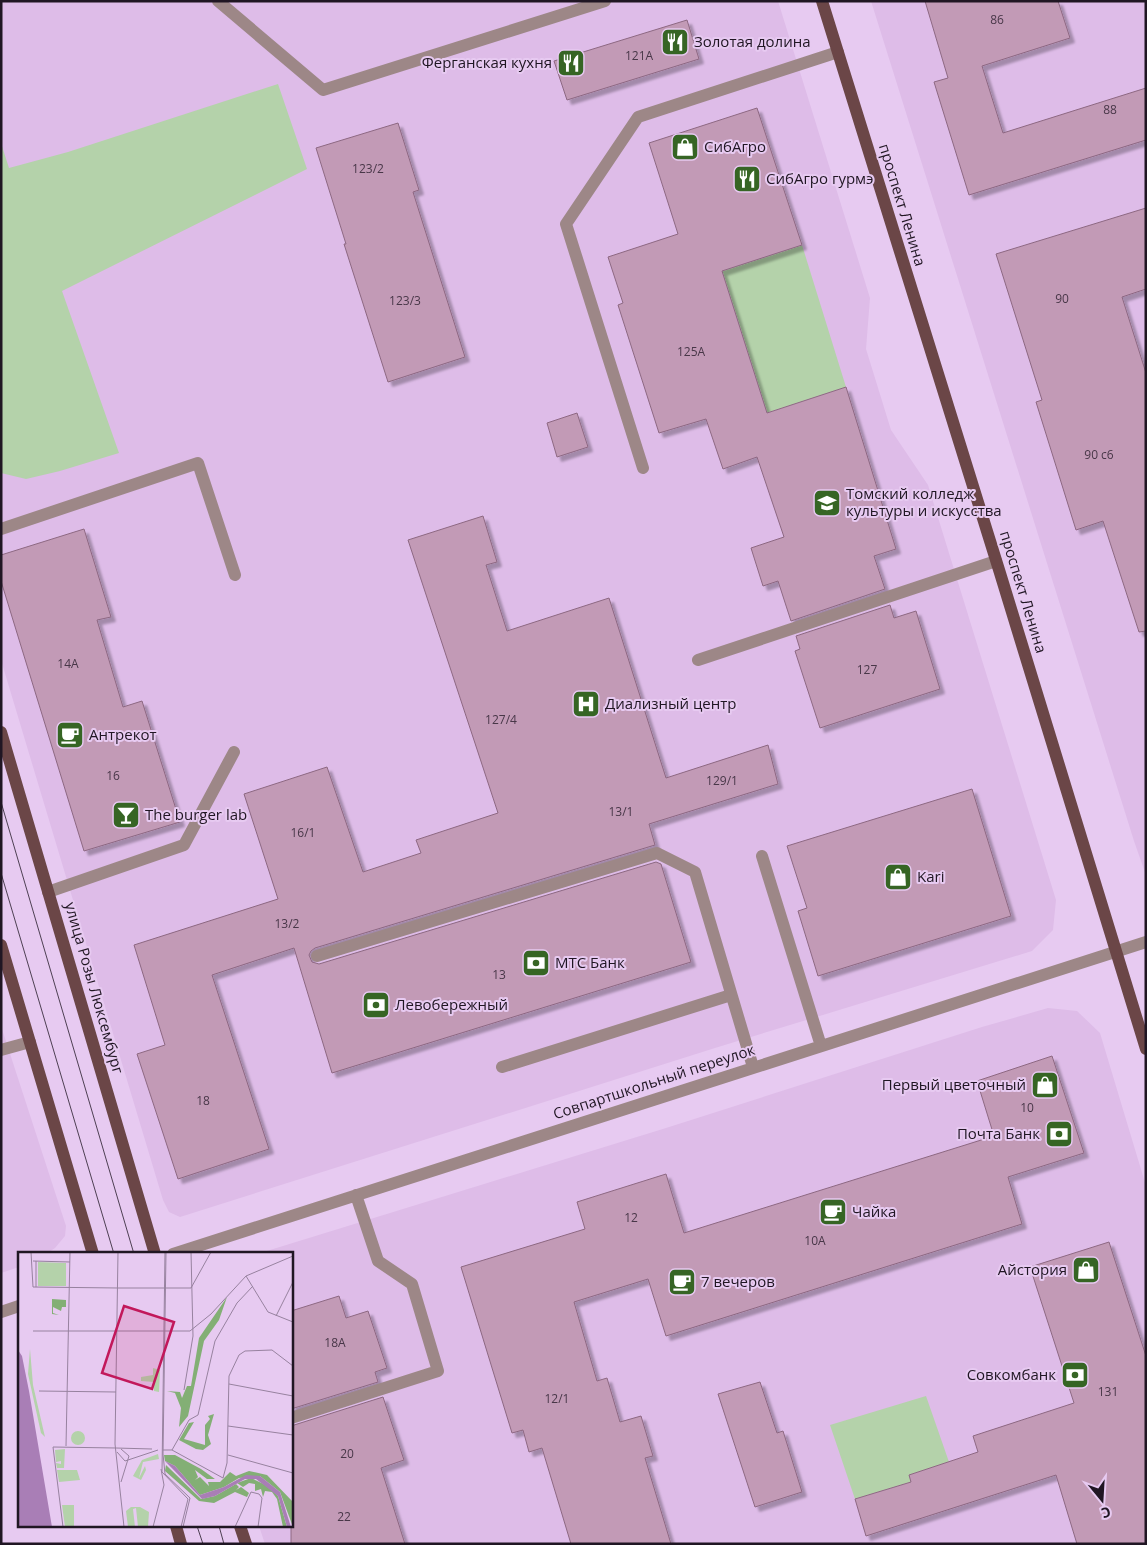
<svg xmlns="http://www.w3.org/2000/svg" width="1147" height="1545" viewBox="0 0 1147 1545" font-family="'Open Sans',sans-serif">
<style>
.built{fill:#debce8}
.green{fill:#b4d2aa}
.building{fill:#c29ab6;stroke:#8d6882;filter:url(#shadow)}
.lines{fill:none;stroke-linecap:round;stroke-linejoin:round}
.minor{stroke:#9d8787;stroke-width:12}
.major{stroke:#6b4647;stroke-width:12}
.tram{stroke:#4e4053;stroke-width:1}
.labels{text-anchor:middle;stroke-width:4;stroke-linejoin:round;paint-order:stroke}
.number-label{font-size:12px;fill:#483748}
.poi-label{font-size:15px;fill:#201623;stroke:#e7caf1;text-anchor:start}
.street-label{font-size:15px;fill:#201623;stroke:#e7caf1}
.inset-road{fill:none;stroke:#97829f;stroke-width:1}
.view{fill:#c2185b;fill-opacity:0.15;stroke:#c2185b;stroke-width:2.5}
.inset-edge{fill:none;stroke:#201623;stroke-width:2.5}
</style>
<defs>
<filter id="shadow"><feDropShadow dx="4.5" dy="4.5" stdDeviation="1" flood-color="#0004"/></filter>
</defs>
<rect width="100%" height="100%" fill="#e7caf1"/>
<path class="built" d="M 1,1 L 778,1 L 870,298 L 866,349 L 891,430 L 928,485 L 1056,900 L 1053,930 L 1032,951 L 715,1048 L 180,1217 L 169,1212 L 163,1200 L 1,660 Z
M 871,1 L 1146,1 L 1146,875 L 1134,841 Z
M 1048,1008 L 1077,1011 L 1100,1033 L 1146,1186 L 1146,1544 L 265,1544 L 259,1526 L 291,1526 L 291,1254 L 257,1254 L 666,1128 L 982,1027 Z
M 1,1026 L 66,1226 L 65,1236 L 55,1248 L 46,1254 L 19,1254 L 19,1267 L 1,1273 Z"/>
<path class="green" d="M 278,84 L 307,169 L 62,291 L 119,453 L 60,471 L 26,479 L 1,473 L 1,143 L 9,168 L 68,152 Z
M 802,245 L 846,387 L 767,413 L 722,271 Z
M 926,1396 L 949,1462 L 909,1475 L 911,1482 L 855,1499 L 830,1425 Z"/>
<path class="building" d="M 925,1 L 1058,1 L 1070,38 L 982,66 L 1003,133 L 1146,88 L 1146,140 L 969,195 L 934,82 L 948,78 Z
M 687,20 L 699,59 L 567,100 L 554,61 Z
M 757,108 L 802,245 L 722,271 L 767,413 L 846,387 L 896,549 L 874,556 L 885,589 L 791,621 L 778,581 L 763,586 L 751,548 L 784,537 L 757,457 L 723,469 L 706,419 L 659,433 L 618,305 L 623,303 L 608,257 L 678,234 L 649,143 Z
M 398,123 L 419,190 L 413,192 L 465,357 L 388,382 L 344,244 L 346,244 L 316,148 Z
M 1146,208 L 1146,289 L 1122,297 L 1146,373 L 1146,631 L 1139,632 L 1103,521 L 1076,530 L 1036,402 L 1042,400 L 996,254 Z
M 577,413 L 588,447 L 557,457 L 547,423 Z
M 483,516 L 497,562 L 486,565 L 507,631 L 609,598 L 666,778 L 768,745 L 778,784 L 649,824 L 655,845 L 315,948 L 311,951 L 309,955 L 312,962 L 319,964 L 656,862 L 661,864 L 691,962 L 332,1073 L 294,948 L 212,975 L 269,1149 L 178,1179 L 137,1054 L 165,1045 L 134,945 L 278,899 L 244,794 L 327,767 L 363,872 L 421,853 L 416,840 L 498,813 L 408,540 Z
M 84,529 L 111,617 L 97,620 L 123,707 L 142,701 L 180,822 L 84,851 L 1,581 L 1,555 Z
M 890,605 L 894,618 L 916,611 L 940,689 L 820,728 L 795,651 L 800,649 L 796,636 Z
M 972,789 L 1011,916 L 818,976 L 798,911 L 807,908 L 787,846 Z
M 1052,1056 L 1084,1153 L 1008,1177 L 1022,1224 L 666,1336 L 648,1279 L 574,1302 L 597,1381 L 607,1378 L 620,1422 L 641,1416 L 653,1456 L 645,1458 L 671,1544 L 571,1544 L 542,1448 L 529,1452 L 523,1430 L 512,1433 L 461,1267 L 585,1229 L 577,1202 L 666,1174 L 684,1233 L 994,1136 L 977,1081 Z
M 1109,1242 L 1146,1356 L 1146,1544 L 1077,1544 L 1056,1475 L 866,1536 L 855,1499 L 911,1482 L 909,1475 L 978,1452 L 973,1436 L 1074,1403 L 1030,1267 Z
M 339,1296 L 346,1318 L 368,1311 L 387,1368 L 375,1372 L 378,1382 L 291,1409 L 291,1311 Z
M 760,1382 L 777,1433 L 783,1431 L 802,1492 L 755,1507 L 718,1394 Z
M 383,1397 L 404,1460 L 381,1468 L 405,1544 L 291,1544 L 291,1426 Z"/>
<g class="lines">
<path class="minor" d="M 218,1 L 323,90 L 605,1
M 643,468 L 566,224 L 638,117 L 838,52
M 1,529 L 198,463 L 235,575
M 698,660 L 996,561
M 762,856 L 821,1046
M 48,892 L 184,845 L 234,752
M 317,956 L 657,853 L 695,872 L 753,1067
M 1,1050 L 30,1042
M 502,1067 L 731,995
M 173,1254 L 1146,942
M 1,1312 L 19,1306
M 291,1418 L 438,1371 L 412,1284 L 378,1261 L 356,1195"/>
<path class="major" d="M 822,1 L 1000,573 L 1146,1049
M 1,732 L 155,1254
M 1,945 L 93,1254
M 176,1526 L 181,1544
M 240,1526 L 246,1544"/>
<path class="tram" d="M 1,802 L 134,1254
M 1,873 L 114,1254
M 197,1526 L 203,1544
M 219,1526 L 224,1544"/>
</g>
<defs>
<g id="restaurant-square" transform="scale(1.4375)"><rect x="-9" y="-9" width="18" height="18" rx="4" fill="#366524" stroke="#e7caf1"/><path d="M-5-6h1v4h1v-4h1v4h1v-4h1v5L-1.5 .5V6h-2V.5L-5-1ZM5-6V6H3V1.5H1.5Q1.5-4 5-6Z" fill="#fff"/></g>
<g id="shop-square" transform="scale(1.4375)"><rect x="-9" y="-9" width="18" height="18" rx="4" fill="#366524" stroke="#e7caf1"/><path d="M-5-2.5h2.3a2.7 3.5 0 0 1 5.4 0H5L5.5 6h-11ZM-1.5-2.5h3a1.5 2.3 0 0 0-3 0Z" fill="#fff"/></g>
<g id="university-square" transform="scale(1.4375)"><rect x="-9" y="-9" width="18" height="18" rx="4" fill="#366524" stroke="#e7caf1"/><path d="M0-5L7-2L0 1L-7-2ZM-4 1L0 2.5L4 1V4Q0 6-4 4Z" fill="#fff"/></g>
<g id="hospital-square" transform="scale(1.4375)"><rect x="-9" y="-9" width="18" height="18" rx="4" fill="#366524" stroke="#e7caf1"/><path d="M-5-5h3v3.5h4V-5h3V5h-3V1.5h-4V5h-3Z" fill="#fff"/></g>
<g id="cafe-square" transform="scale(1.4375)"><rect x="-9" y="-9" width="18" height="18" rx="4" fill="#366524" stroke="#e7caf1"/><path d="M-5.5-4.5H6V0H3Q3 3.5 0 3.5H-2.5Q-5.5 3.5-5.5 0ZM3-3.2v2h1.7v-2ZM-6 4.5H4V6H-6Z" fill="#fff"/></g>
<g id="bar-square" transform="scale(1.4375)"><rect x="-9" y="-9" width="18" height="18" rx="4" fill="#366524" stroke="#e7caf1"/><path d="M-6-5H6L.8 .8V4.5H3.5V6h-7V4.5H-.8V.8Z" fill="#fff"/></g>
<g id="bank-square" transform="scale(1.4375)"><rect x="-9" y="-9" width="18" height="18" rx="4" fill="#366524" stroke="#e7caf1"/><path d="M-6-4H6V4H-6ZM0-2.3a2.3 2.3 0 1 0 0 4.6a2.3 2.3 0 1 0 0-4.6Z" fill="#fff"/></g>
</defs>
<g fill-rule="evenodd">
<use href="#restaurant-square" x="675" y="42"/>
<use href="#restaurant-square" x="571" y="63"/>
<use href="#shop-square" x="685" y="147"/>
<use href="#restaurant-square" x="747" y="179"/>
<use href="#university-square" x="827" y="503"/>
<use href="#hospital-square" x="586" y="704"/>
<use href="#cafe-square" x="70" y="735"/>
<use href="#bar-square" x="126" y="815"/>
<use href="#shop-square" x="898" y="877"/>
<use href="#bank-square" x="536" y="963"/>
<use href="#bank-square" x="376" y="1005"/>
<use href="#shop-square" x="1045" y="1085"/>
<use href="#bank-square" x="1059" y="1134"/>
<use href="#cafe-square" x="833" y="1212"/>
<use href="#shop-square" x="1086" y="1270"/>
<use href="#cafe-square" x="682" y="1282"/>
<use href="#bank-square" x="1075" y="1375"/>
</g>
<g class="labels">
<g class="number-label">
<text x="997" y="24">86</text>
<text x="639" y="60">121А</text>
<text x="1110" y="114">88</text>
<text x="368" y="173">123/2</text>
<text x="1062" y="303">90</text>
<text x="405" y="305">123/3</text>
<text x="691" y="356">125А</text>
<text x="1099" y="459">90 с6</text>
<text x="68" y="668">14А</text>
<text x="867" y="674">127</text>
<text x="501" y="724">127/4</text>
<text x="113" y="780">16</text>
<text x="722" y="785">129/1</text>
<text x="621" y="816">13/1</text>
<text x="303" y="837">16/1</text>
<text x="287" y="928">13/2</text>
<text x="499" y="979">13</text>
<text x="203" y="1105">18</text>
<text x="1027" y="1112">10</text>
<text x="631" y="1222">12</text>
<text x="815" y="1245">10А</text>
<text x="335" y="1347">18А</text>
<text x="1108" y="1396">131</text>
<text x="557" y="1403">12/1</text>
<text x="347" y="1458">20</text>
<text x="344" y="1521">22</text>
</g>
<g class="poi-label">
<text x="694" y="47">Золотая долина</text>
<text x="552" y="68" text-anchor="end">Ферганская кухня</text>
<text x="704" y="152">СибАгро</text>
<text x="766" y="184">СибАгро гурмэ</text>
<text x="846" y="499">Томский колледж<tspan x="846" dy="17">культуры и искусства</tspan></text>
<text x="605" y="709">Диализный центр</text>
<text x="89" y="740">Антрекот</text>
<text x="145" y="820">The burger lab</text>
<text x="917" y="882">Kari</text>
<text x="555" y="968">МТС Банк</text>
<text x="395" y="1010">Левобережный</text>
<text x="1026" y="1090" text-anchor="end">Первый цветочный</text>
<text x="1040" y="1139" text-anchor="end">Почта Банк</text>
<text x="852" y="1217">Чайка</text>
<text x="1067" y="1275" text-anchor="end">Айстория</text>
<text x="701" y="1287">7 вечеров</text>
<text x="1056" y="1380" text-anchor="end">Совкомбанк</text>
</g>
<g class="street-label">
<text transform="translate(902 205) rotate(73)" y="5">проспект Ленина</text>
<text transform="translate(1023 592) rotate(73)" y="5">проспект Ленина</text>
<text transform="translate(94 988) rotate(74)" y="5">улица Розы Люксембург</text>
<text transform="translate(654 1082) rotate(-18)" y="5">Совпартшкольный переулок</text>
</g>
</g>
<g transform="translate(18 1252)">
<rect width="275" height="275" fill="#e7caf1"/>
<path d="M 20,10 L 48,11 L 48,34 L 20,34 ZM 12,97 L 15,133 L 27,185 L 23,181 L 10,122 ZM 135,116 L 142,118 L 141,140 L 136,139 L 136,130 L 123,129 L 123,125 L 135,123 ZM53 186a7 7 0 1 1 14 0a7 7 0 1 1-14 0ZM 47,197 L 46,216 L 39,216 L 38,211 L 43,212 L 43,209 L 38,210 L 37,198 ZM 140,202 L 141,207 L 125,210 L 121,226 L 127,214 L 128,218 L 123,228 L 115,224 L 124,208 ZM 39,218 L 59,218 L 62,228 L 41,230 ZM 44,253 L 56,253 L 56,275 L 47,275 ZM 113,255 L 122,255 L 131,260 L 130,275 L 120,275 L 118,256 L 115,257 L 117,275 L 110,275 L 108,259 Z" fill="#b4d2aa"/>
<path d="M 209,45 L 201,68 L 186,89 L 170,164 L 161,175 L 163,156 L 157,141 L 149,139 L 162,140 L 164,146 L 169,134 L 173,134 L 181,86 ZM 34,47 L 48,48 L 48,55 L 44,55 L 43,59 L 35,55 L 35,61 L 41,63 L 34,62 ZM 196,162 L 190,183 L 193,192 L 185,198 L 178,197 L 161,188 L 171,171 L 176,170 L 166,187 L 187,193 L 187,173 L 192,167 L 190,164 ZM 146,203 L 157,203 L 183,217 L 197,227 L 189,227 L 177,218 L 180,225 L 177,228 L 182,225 L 191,234 L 190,230 L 202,230 L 212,220 L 218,224 L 231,219 L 249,223 L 275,250 L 275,275 L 262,240 L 242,224 L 221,226 L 206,235 L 182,243 L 157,214 L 147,209 ZM 148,213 L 183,247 L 197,244 L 218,232 L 221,235 L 218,238 L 223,235 L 231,241 L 229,245 L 217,240 L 196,251 L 181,249 L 147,219 ZM 233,226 L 252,235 L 260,244 L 269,275 L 265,275 L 259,247 L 254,240 L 247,239 L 245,245 L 243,237 L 237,239 L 237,232 L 231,231 L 225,235 L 219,231 Z" fill="#83af75"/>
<path d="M 0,98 L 4,104 L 11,139 L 34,275 L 0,275 ZM 147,209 L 157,214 L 182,243 L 206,235 L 228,223 L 242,224 L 262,240 L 273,275 L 269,275 L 260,244 L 238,227 L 227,227 L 197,244 L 184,247 Z" fill="#a97eb6"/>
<path class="inset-road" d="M 13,0 L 15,35 L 100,36M 100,0 L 97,192 L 106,275M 147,0 L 144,220 L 170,247 L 163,275M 148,0 L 145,202 L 147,222 L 172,246 L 165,275M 15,9 L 52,10M 228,24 L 250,60 L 275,70M 18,35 L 18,9M 100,36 L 173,36 L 193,0M 258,64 L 275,30M 15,79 L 172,79 L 193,62 L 228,24 L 275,4M 211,132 L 275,144M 166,138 L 175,84 L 173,0M 21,139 L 98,140M 210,174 L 275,183M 48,194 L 52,0M 98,196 L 134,197M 145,198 L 154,198 L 205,226 L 209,211 L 211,124 L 221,103 L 227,99 L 254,98 L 275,114M 154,198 L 171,168 L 180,163 L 197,89 L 219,51 L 235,34M 99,200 L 107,209 L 140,198M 210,203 L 275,221M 103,230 L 111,204 L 103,197M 45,275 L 35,195 L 98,196M 135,275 L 146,233 L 143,217M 217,275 L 233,240 L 241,242 L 244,246 L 240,275"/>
<path class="view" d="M 106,54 L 156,70 L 134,137 L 84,121 Z"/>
<rect width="275" height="275" class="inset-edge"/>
</g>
<rect width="1147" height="1545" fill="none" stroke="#201623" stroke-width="5"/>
<g transform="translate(1102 1500) rotate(162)" stroke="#e7caf1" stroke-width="4" paint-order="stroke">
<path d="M0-4L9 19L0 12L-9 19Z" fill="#201623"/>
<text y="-8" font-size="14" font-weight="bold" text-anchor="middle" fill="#201623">С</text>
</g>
</svg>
